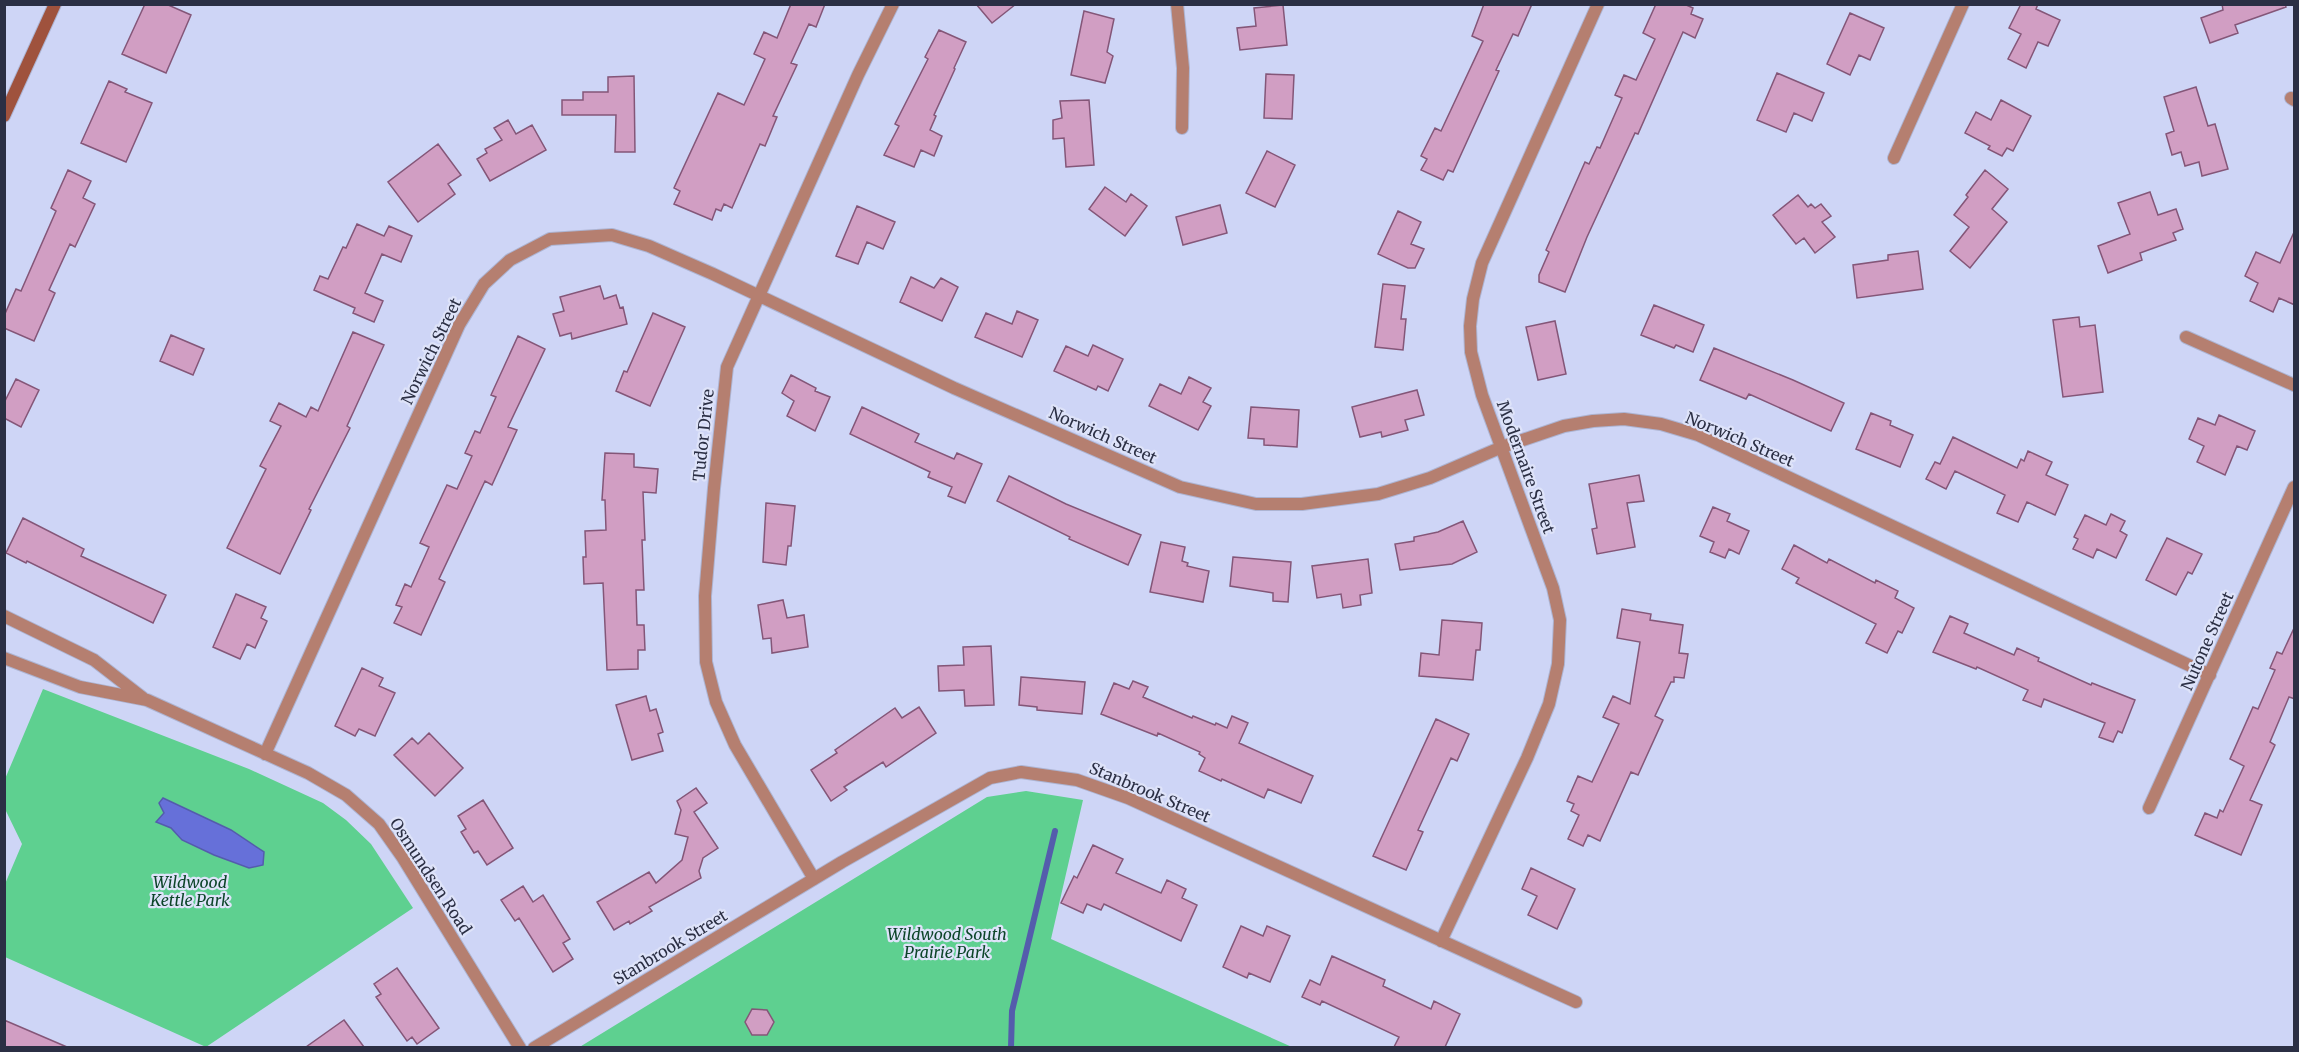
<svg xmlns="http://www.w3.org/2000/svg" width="2299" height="1052" viewBox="0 0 2299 1052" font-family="Merriweather,serif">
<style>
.green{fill:#5ed090}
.water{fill:#6670d9;stroke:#545cac;stroke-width:1.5}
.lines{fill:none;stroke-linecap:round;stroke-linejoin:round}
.stream{stroke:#545cac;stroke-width:6}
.building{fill:#d19ec3;stroke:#845678;stroke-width:1.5}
.street-casing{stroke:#adb4d2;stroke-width:14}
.secondary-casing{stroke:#adb4d2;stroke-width:14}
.street{stroke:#b57f70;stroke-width:12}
.secondary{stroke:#9f523d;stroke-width:12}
.labels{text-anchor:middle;stroke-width:4.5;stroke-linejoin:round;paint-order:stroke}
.street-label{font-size:16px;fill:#2b2f44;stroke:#dee3f9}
.park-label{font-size:16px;font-style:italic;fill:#0c4529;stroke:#dee3f9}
</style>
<rect width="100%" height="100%" fill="#ced5f6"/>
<path class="green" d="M 43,689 L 249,769 L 323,803 L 346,820 L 371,844 L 413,908 L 206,1047 L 5,957 L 5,884 L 22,844 L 5,809 L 5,779 Z
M 1026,791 L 1083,800 L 1051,939 L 1292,1047 L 578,1048 L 987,797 Z"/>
<path class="water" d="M 163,798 L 231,830 L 264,852 L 263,865 L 249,868 L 214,855 L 182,840 L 171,828 L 156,822 L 164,813 L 159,803 Z"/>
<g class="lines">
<path class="stream" d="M 1011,1048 L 1012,1011 L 1055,831"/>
</g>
<path class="building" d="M 145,4 L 166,4 L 191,15 L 166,73 L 122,54 Z
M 791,4 L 825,4 L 816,27 L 809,24 L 791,63 L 797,65 L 773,116 L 777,117 L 765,146 L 760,144 L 732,208 L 724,204 L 721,211 L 716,209 L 712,220 L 674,204 L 680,191 L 674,188 L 718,93 L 744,105 L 765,59 L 754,54 L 764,32 L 777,38 Z
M 976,4 L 1016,4 L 992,23 Z
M 1484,4 L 1532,4 L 1518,36 L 1513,34 L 1496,70 L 1499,71 L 1453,172 L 1448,170 L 1443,180 L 1421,170 L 1427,159 L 1421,156 L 1435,128 L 1441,131 L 1483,41 L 1472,36 Z
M 1656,4 L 1684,4 L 1693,8 L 1691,14 L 1703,19 L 1695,38 L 1683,32 L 1638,134 L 1635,133 L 1587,237 L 1565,292 L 1539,282 L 1539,275 L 1549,252 L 1546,250 L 1585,162 L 1589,164 L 1597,147 L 1600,148 L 1622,98 L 1615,95 L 1624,75 L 1636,80 L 1655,39 L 1643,33 Z
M 2021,4 L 2038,4 L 2036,9 L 2060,20 L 2048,46 L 2038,42 L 2026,68 L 2008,59 L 2021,34 L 2009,28 Z
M 2222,4 L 2285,4 L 2286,7 L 2235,25 L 2238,33 L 2210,43 L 2201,18 L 2223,10 Z
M 1283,5 L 1287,45 L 1240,50 L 1237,28 L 1256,26 L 1254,8 Z
M 1084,11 L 1114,19 L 1107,52 L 1113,56 L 1105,83 L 1071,75 Z
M 1850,13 L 1884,28 L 1870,60 L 1859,55 L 1850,75 L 1827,64 Z
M 939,30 L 966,42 L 954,68 L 955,69 L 934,115 L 936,116 L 930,130 L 942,136 L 934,156 L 921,150 L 914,167 L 884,155 L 899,126 L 895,124 L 928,59 L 925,57 Z
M 1777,73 L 1824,93 L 1812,121 L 1794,113 L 1786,132 L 1757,120 Z
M 1266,74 L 1294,75 L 1292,119 L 1264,118 Z
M 634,76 L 635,152 L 615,152 L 616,115 L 562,115 L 562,100 L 583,100 L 583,92 L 608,92 L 608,77 Z
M 109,81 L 127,89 L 125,92 L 152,103 L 126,162 L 81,143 Z
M 2196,87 L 2208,126 L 2215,124 L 2228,169 L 2202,176 L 2199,162 L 2185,166 L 2181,152 L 2172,155 L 2166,134 L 2174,131 L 2164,97 Z
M 1089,100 L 1094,165 L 1066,167 L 1064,138 L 1053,139 L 1053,120 L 1062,118 L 1060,101 Z
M 2001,100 L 2031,116 L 2013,151 L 2007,148 L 2002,156 L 1988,149 L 1990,146 L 1965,133 L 1976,112 L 1991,120 Z
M 508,120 L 516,134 L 532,125 L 546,150 L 490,181 L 477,159 L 487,153 L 485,149 L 502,140 L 494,128 Z
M 438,144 L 461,175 L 448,184 L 455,194 L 418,222 L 388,182 Z
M 1267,151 L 1295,165 L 1275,207 L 1246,193 Z
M 68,170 L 91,181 L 83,198 L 95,204 L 75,247 L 70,244 L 49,290 L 55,293 L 34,341 L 4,328 L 4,316 L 16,289 L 21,291 L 56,211 L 51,208 Z
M 1985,170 L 2008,189 L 1992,209 L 2007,222 L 1970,268 L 1950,251 L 1969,227 L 1954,215 L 1968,197 L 1966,195 Z
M 1105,187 L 1126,202 L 1131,194 L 1147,206 L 1125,236 L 1089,209 Z
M 2150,192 L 2158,215 L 2176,209 L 2183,229 L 2173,233 L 2176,240 L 2140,253 L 2142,260 L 2108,273 L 2098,246 L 2130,234 L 2118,203 Z
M 1798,195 L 1808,207 L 1811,204 L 1815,208 L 1821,204 L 1831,216 L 1822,222 L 1835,237 L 1815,253 L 1804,238 L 1796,244 L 1773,215 Z
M 1220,205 L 1227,233 L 1183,245 L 1176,217 Z
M 857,206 L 895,222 L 883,249 L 867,242 L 858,264 L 836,256 Z
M 1398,211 L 1421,222 L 1411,244 L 1424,249 L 1415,268 L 1408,268 L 1378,254 Z
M 357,224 L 384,236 L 389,226 L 412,236 L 401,262 L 382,254 L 365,293 L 383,301 L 374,322 L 353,313 L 355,308 L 314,290 L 320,276 L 328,279 L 343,247 L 346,248 Z
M 2295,230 L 2295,305 L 2279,298 L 2273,312 L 2250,301 L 2258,283 L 2245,276 L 2256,252 L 2280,263 Z
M 1918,251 L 1923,289 L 1857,298 L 1853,265 L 1888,260 L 1888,255 Z
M 911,277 L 934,288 L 941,278 L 958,287 L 942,321 L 900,302 Z
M 1383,284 L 1405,286 L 1401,319 L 1406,319 L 1403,350 L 1375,347 Z
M 600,286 L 604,299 L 616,295 L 620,308 L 623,307 L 627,324 L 572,339 L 571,333 L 560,336 L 553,314 L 564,311 L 560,297 Z
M 1654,305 L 1704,325 L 1693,352 L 1676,345 L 1674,348 L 1641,335 Z
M 1017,311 L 1038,320 L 1022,357 L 975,337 L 986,313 L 1012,324 Z
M 653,313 L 685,327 L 650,406 L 616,391 L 624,371 L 627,372 Z
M 2079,317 L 2080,327 L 2095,325 L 2103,392 L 2063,397 L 2053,320 Z
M 1555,321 L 1566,374 L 1538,380 L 1526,327 Z
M 353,332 L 384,345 L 347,426 L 350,428 L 309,509 L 311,510 L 280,574 L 227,548 L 266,469 L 260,466 L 281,426 L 270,421 L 279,403 L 306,417 L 311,407 L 318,411 Z
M 171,335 L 204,349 L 193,375 L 160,361 Z
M 518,336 L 545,349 L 508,427 L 517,430 L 492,485 L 485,481 L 439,579 L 445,582 L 421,635 L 394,623 L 402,607 L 396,605 L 405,584 L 411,587 L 429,547 L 420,543 L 447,485 L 457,489 L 472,456 L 465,453 L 475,431 L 480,433 L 496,397 L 491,395 Z
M 1093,345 L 1123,359 L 1108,391 L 1098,386 L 1096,390 L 1054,371 L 1066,346 L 1088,356 Z
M 1714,348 L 1793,380 L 1844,403 L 1831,431 L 1749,394 L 1746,399 L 1700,380 Z
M 791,375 L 816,388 L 815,391 L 830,397 L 815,431 L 787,416 L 794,401 L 782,393 Z
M 1189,377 L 1211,388 L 1203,402 L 1211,406 L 1198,430 L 1149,406 L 1160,384 L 1181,394 Z
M 16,379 L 39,390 L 21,427 L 4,418 L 4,403 Z
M 1417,390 L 1424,415 L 1405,420 L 1408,430 L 1382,437 L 1381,432 L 1360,437 L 1352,407 Z
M 862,407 L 919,434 L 915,442 L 954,459 L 957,453 L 982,464 L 965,503 L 948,496 L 952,487 L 928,477 L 930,472 L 850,434 Z
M 1251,407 L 1299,410 L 1297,447 L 1264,445 L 1264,439 L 1248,438 Z
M 1871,413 L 1891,421 L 1890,425 L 1913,435 L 1900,467 L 1856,449 Z
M 2219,415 L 2255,431 L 2247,450 L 2237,446 L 2225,475 L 2197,462 L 2204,446 L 2189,439 L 2198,418 L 2215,425 Z
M 1953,437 L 2017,468 L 2021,459 L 2024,461 L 2028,451 L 2052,462 L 2046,475 L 2068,485 L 2055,515 L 2027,502 L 2018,522 L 1997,513 L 2005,495 L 1955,471 L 1946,489 L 1926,479 L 1935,462 L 1940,464 Z
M 605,453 L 634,454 L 634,467 L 658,469 L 656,493 L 643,492 L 645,540 L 642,540 L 644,590 L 636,590 L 637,625 L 644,625 L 645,650 L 638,650 L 638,669 L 607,670 L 603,583 L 584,584 L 583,557 L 586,557 L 585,531 L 606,530 L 605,500 L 602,500 Z
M 1639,475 L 1644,501 L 1627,503 L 1635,547 L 1597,554 L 1592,529 L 1597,528 L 1589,484 Z
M 1009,476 L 1066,504 L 1141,535 L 1128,565 L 1069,539 L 1070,537 L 997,501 Z
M 766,503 L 795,506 L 791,546 L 788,546 L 786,565 L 763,562 Z
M 1713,507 L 1730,514 L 1727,521 L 1749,531 L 1739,554 L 1729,549 L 1725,558 L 1710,552 L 1714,542 L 1700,536 Z
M 2111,514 L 2125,521 L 2120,531 L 2127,535 L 2116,558 L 2097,549 L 2093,558 L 2073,549 L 2078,539 L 2074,537 L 2085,515 L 2106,525 Z
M 23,518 L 84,549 L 81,556 L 166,595 L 153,623 L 27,561 L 26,563 L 6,553 Z
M 1463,521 L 1477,552 L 1452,564 L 1400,570 L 1395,544 L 1414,541 L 1414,537 L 1438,532 Z
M 2167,538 L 2202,554 L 2192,574 L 2188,572 L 2176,595 L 2146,580 Z
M 1161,542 L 1185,547 L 1182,561 L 1188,563 L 1187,566 L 1209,571 L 1203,602 L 1150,592 Z
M 1794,545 L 1827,563 L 1829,559 L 1875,583 L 1876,580 L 1898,591 L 1895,598 L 1914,608 L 1902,633 L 1898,631 L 1887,653 L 1866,643 L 1876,624 L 1796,583 L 1799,578 L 1782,569 Z
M 1233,557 L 1291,562 L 1288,602 L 1273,601 L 1273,593 L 1230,586 Z
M 1368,559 L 1372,593 L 1360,595 L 1361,605 L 1343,608 L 1341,594 L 1317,598 L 1312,566 Z
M 236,594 L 266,607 L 261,618 L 267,621 L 255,648 L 247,644 L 240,659 L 213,647 Z
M 783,600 L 787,618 L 804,615 L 808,647 L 772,653 L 771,638 L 763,639 L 758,605 Z
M 1622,609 L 1651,614 L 1650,620 L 1683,625 L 1679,653 L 1688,654 L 1684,678 L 1674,677 L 1674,682 L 1671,682 L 1655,716 L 1663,720 L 1638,775 L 1631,772 L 1600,841 L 1588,835 L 1583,846 L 1568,839 L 1579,815 L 1571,811 L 1574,804 L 1567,801 L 1578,776 L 1592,782 L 1619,724 L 1603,717 L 1613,696 L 1630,704 L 1640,642 L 1617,638 Z
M 1950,616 L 1968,624 L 1964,633 L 2014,655 L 2017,648 L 2039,658 L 2038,661 L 2091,685 L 2092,683 L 2135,700 L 2122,733 L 2118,731 L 2113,742 L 2099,737 L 2105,723 L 2044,699 L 2041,707 L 2023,700 L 2028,690 L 1977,667 L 1976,669 L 1933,652 Z
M 1442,620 L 1482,623 L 1480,650 L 1476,650 L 1473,680 L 1419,676 L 1421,653 L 1439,655 Z
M 2295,626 L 2295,699 L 2289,697 L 2270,742 L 2275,745 L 2250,800 L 2262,805 L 2241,855 L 2195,835 L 2205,813 L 2217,818 L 2220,810 L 2223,812 L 2244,766 L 2230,759 L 2253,707 L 2258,709 L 2275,670 L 2270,668 L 2277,652 L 2282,654 Z
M 991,646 L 994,705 L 965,706 L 964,690 L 939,691 L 938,666 L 964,665 L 963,647 Z
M 362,668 L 383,678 L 379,686 L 395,693 L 375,736 L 359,729 L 355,736 L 335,726 Z
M 1021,677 L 1085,682 L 1082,714 L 1037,710 L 1037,707 L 1019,705 Z
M 1133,681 L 1148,687 L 1143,697 L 1192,718 L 1193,716 L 1215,725 L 1216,723 L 1227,728 L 1232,716 L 1248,723 L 1239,743 L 1313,776 L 1301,803 L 1268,789 L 1264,798 L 1222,779 L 1221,781 L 1199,771 L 1205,758 L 1199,754 L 1200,752 L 1158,733 L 1157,736 L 1101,714 L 1114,683 L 1129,689 Z
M 646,696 L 650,711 L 656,709 L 663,732 L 658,734 L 663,751 L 632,760 L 616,705 Z
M 919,707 L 936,733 L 886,767 L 883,762 L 844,787 L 847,790 L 831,801 L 811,770 L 837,753 L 835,750 L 895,708 L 902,718 Z
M 1436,719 L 1469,734 L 1457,761 L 1451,758 L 1418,830 L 1423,832 L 1406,870 L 1373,856 Z
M 429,733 L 463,768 L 435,796 L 394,755 L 412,738 L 418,744 Z
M 696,788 L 707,803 L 694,812 L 718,848 L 703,858 L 699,871 L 701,878 L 649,907 L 652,911 L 630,924 L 629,921 L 614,930 L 597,902 L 649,872 L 656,883 L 682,860 L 688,837 L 675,834 L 681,810 L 677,801 Z
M 483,800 L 513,848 L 487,865 L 478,851 L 474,853 L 461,832 L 466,829 L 458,816 Z
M 1093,845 L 1123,859 L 1116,873 L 1161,893 L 1167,880 L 1186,889 L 1182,898 L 1197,905 L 1181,941 L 1104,904 L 1101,910 L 1087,904 L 1083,913 L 1061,903 L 1074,876 L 1077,878 Z
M 1531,868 L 1575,889 L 1557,929 L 1528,915 L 1537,896 L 1522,889 Z
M 523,886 L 533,902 L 543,895 L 570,939 L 563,943 L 573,959 L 553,972 L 519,918 L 515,921 L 501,900 Z
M 1241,926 L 1263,936 L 1267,926 L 1290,936 L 1270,982 L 1249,973 L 1247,978 L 1223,967 Z
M 1332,956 L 1385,980 L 1383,986 L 1431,1009 L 1434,1001 L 1460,1014 L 1445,1047 L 1394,1047 L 1399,1037 L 1322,1001 L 1320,1005 L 1302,997 L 1310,980 L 1320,985 Z
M 397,968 L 439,1028 L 417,1044 L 412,1037 L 407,1041 L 376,997 L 381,994 L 374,984 Z
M 752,1009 L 767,1010 L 774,1022 L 767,1035 L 752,1035 L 745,1022 Z
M 4,1020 L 67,1047 L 4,1047 Z
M 344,1020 L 364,1047 L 306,1047 Z"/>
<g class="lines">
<g class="street-casing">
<path id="street" d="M 1177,4 L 1183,68 L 1182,128
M 2291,98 L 2294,100
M 1894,158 L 1963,4
M 2186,337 L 2294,385
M 4,616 L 94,660 L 143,698
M 4,658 L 80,687 L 147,700 L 308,773 L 346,795 L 379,824 L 403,858 L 520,1048
M 265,754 L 459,325 L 484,284 L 510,260 L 550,239 L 612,235 L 649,246 L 713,274 L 954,388 L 1180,487 L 1256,504 L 1302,504 L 1378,494 L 1430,478 L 1502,447 L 1564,426 L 1593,421 L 1624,419 L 1661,424 L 1698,435 L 2210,675
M 2149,808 L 2294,487
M 814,879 L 735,745 L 716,702 L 706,662 L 705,596 L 714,488 L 727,367 L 858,75 L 893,4
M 1441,941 L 1527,758 L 1549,704 L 1558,664 L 1560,620 L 1553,588 L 1482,395 L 1471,352 L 1470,326 L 1473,299 L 1482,263 L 1598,4
M 534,1048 L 842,862 L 990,778 L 1021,772 L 1077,780 L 1128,798 L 1576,1002"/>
</g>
<g class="secondary-casing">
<path id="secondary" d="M 4,116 L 55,4"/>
</g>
<use href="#street" class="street"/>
<use href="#secondary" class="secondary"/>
</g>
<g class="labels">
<g class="street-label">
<text transform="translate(431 351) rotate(-64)" y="6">Norwich Street</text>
<text transform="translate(703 435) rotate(-84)" y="6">Tudor Drive</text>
<text transform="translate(1103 435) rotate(24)" y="6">Norwich Street</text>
<text transform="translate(1740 439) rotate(23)" y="6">Norwich Street</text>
<text transform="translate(1526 467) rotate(70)" y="6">Modernaire Street</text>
<text transform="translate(2207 641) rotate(-66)" y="6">Nutone Street</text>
<text transform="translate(1150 792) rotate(23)" y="6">Stanbrook Street</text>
<text transform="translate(431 876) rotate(57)" y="6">Osmundsen Road</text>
<text transform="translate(670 947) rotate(-31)" y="6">Stanbrook Street</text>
</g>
<g class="park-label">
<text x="190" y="888">Wildwood<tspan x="190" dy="18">Kettle Park</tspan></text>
<text x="947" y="940">Wildwood South<tspan x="947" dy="18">Prairie Park</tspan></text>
</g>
</g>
<rect width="2299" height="1052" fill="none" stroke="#2b2f44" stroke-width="12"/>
</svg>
